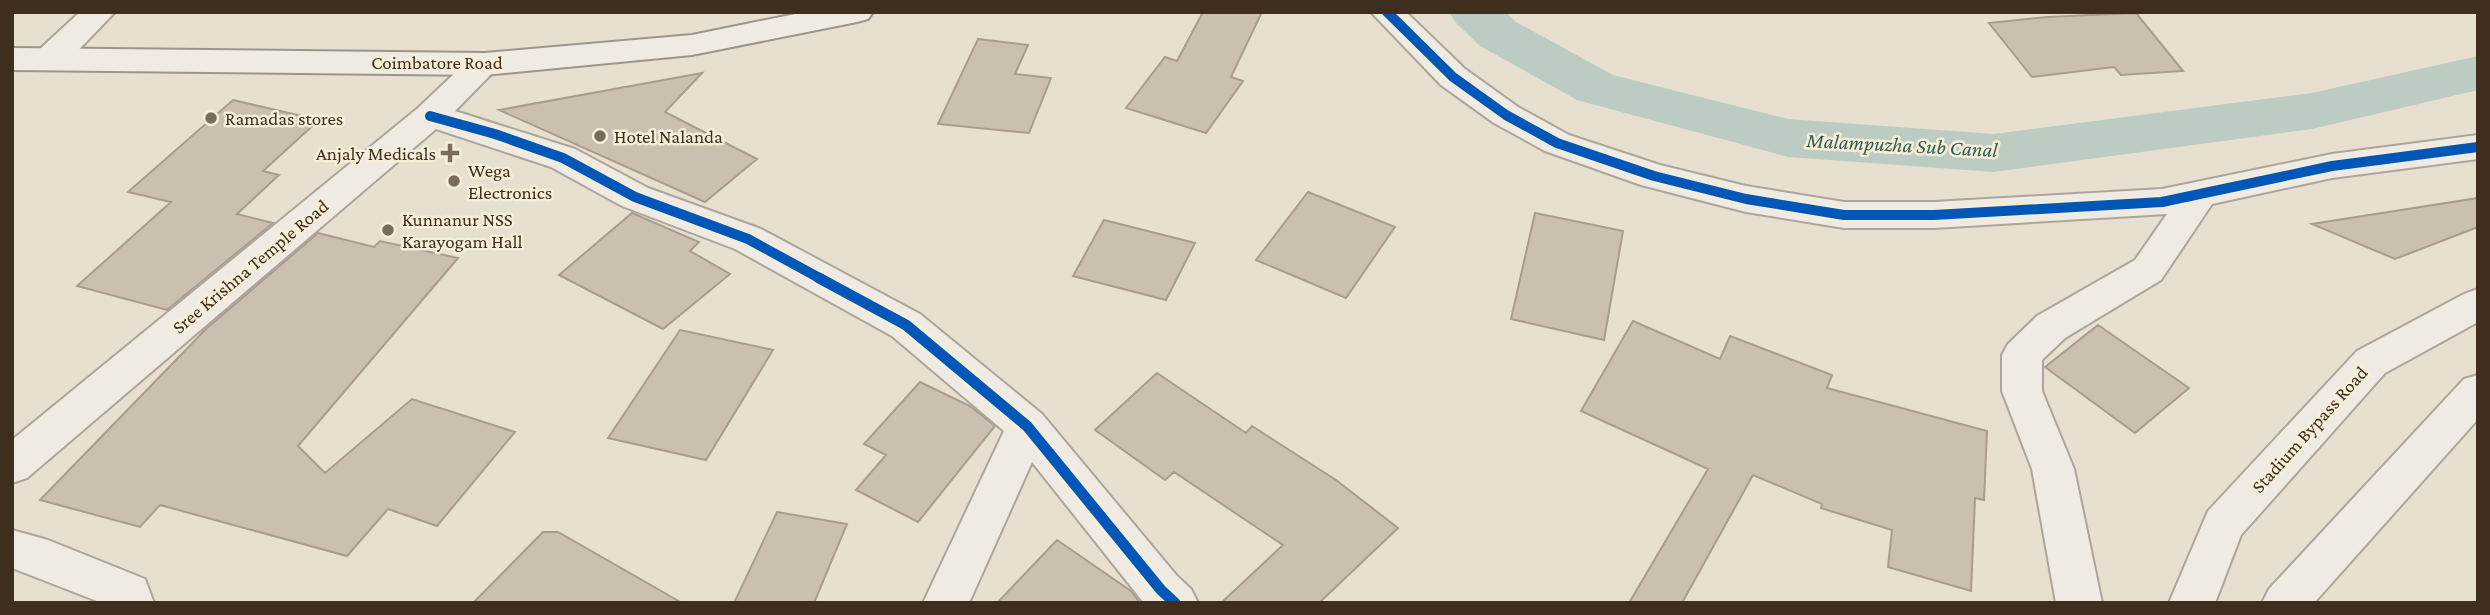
<svg xmlns="http://www.w3.org/2000/svg" width="2490" height="615" viewBox="0 0 2490 615" font-family="'Crimson Pro',serif">
<style>
.lines{fill:none;stroke-linecap:round;stroke-linejoin:round}
.canal{fill:#bcccc2;fill-rule:evenodd}
.building{fill:#cbbfb2;stroke:#a89c90;stroke-width:2}
.minor-casing{stroke:#ada599;stroke-width:4}
.tertiary-casing{stroke:#ada599;stroke-width:4}
.secondary-casing{stroke:#9c958a;stroke-width:4}
.minor{fill:#efebe3;fill-rule:evenodd}
.tertiary{fill:#efebe3;fill-rule:evenodd}
.secondary{fill:#efebe3;fill-rule:evenodd}
.cycleway-far1-casing{stroke:#f7eed8;stroke-width:13}
.cycleway-casing{stroke:#f7eed8;stroke-width:16}
.cycleway-far1{stroke:#0057b8;stroke-width:10}
.cycleway{stroke:#0057b8;stroke-width:11}
.poi-dot{fill:#786c5e;stroke:#f7eed8;stroke-width:2.5}
.labels{text-anchor:middle;stroke-width:5;stroke-linejoin:round;paint-order:stroke}
.street-label{font-size:19px;fill:#3d2e20;stroke:#f7eed8}
.poi-label{font-size:19px;fill:#3d2e20;stroke:#f7eed8;text-anchor:start}
.water-label{font-size:21px;font-style:italic;fill:#2f5d5a;stroke:#f7eed8}
</style>
<rect width="100%" height="100%" fill="#e7e0d1"/>
<g class="lines">
<path class="canal" d="M 1449,12 L 1505,12 L 1516,22 L 1613,75 L 1788,119 L 1994,134 L 2312,93 L 2478,56 L 2478,90 L 2312,129 L 1994,172 L 1788,157 L 1577,100 L 1480,46 L 1456,23 Z"/>
</g>
<path class="building" d="M 1203,12 L 1262,12 L 1231,77 L 1243,81 L 1206,133 L 1126,108 L 1165,57 L 1177,61 Z
M 2136,13 L 2183,71 L 2121,75 L 2114,67 L 2032,77 L 1989,23 L 2047,17 Z
M 978,39 L 1028,45 L 1015,74 L 1051,78 L 1029,133 L 938,124 Z
M 702,73 L 665,112 L 757,159 L 705,202 L 499,110 Z
M 233,100 L 319,120 L 263,171 L 279,175 L 237,214 L 273,223 L 167,310 L 77,286 L 171,202 L 128,192 Z
M 1308,192 L 1395,227 L 1346,298 L 1256,260 Z
M 2478,198 L 2478,227 L 2395,259 L 2312,224 Z
M 632,213 L 699,242 L 690,251 L 730,274 L 663,329 L 559,275 Z
M 1535,213 L 1623,231 L 1604,340 L 1511,319 Z
M 1104,220 L 1195,243 L 1166,300 L 1073,276 Z
M 318,233 L 374,247 L 380,241 L 458,258 L 298,446 L 325,473 L 412,399 L 515,432 L 437,526 L 388,509 L 347,556 L 160,505 L 140,527 L 40,500 L 207,328 Z
M 1633,321 L 1720,359 L 1730,336 L 1832,375 L 1827,388 L 1987,431 L 1984,500 L 1975,498 L 1971,591 L 1888,567 L 1892,530 L 1821,508 L 1822,504 L 1753,475 L 1682,603 L 1629,603 L 1708,469 L 1581,411 Z
M 2098,325 L 2189,388 L 2135,433 L 2045,367 Z
M 680,330 L 773,350 L 706,460 L 608,438 Z
M 1157,373 L 1246,433 L 1252,426 L 1336,480 L 1398,528 L 1319,603 L 1221,603 L 1283,545 L 1174,472 L 1165,480 L 1095,430 Z
M 920,382 L 970,406 L 995,426 L 918,522 L 856,490 L 886,455 L 864,444 Z
M 777,512 L 847,524 L 814,603 L 734,603 Z
M 543,532 L 558,532 L 682,603 L 473,603 Z
M 1057,540 L 1131,591 L 1140,603 L 997,603 Z"/>
<g class="lines">
<g class="minor-casing">
<path id="minor" d="M 80,12 L 115,12 L 64,65 L 52,68 L 40,65 L 36,57 L 40,49 Z
M 1371,12 L 1406,12 L 1465,69 L 1518,107 L 1569,135 L 1660,165 L 1746,186 L 1844,202 L 1934,202 L 2162,189 L 2332,154 L 2478,135 L 2478,159 L 2332,178 L 2212,204 L 2161,280 L 2065,338 L 2042,360 L 2042,391 L 2074,469 L 2102,603 L 2056,603 L 2032,469 L 2002,391 L 2002,355 L 2008,344 L 2037,316 L 2135,260 L 2167,214 L 1934,228 L 1844,228 L 1746,212 L 1641,185 L 1545,151 L 1494,123 L 1441,85 Z
M 485,53 L 497,56 L 501,64 L 455,111 L 575,149 L 648,188 L 761,229 L 920,314 L 1042,414 L 1177,576 L 1191,589 L 1198,603 L 1144,603 L 1032,462 L 969,603 L 923,603 L 1004,431 L 892,336 L 735,249 L 622,206 L 551,167 L 436,129 L 27,478 L 12,483 L 12,440 L 418,108 L 473,56 Z
M 12,530 L 48,540 L 145,579 L 154,603 L 102,603 L 12,568 Z"/>
</g>
<g class="tertiary-casing">
<path id="tertiary" d="M 2478,289 L 2478,322 L 2385,373 L 2241,535 L 2215,603 L 2169,603 L 2208,511 L 2357,351 L 2464,294 Z
M 2478,375 L 2478,419 L 2314,603 L 2262,603 L 2269,589 L 2464,379 Z"/>
</g>
<g class="secondary-casing">
<path id="secondary" d="M 805,12 L 873,12 L 868,19 L 857,22 L 692,55 L 485,75 L 12,70 L 12,48 L 485,53 L 692,35 Z"/>
</g>
<use href="#minor" class="minor"/>
<use href="#tertiary" class="tertiary"/>
<use href="#secondary" class="secondary"/>
<g class="cycleway-far1-casing">
<path id="cycleway-far1" d="M 1387,12 L 1453,77 L 1506,115 L 1557,143 L 1654,176 L 1746,199 L 1844,215 L 1934,215 L 2162,202 L 2332,166 L 2478,147
M 430,116 L 495,134 L 563,158 L 635,197 L 748,239 L 823,280"/>
</g>
<g class="cycleway-casing">
<path id="cycleway" d="M 819,278 L 906,325 L 1027,426 L 1161,590 L 1175,603"/>
</g>
<use href="#cycleway-far1" class="cycleway-far1"/>
<use href="#cycleway" class="cycleway"/>
</g>
<g class="poi-dot">
<circle cx="211" cy="118" r="7"/>
<circle cx="600" cy="136" r="7"/>
<path d="M446.5 142.5h7v7h7v7h-7v7h-7v-7h-7v-7h7z"/>
<circle cx="454" cy="181" r="7"/>
<circle cx="388" cy="230" r="7"/>
</g>
<g class="labels">
<g class="street-label">
<text x="437" y="69">Coimbatore Road</text>
<text transform="translate(250 266) rotate(-40)" y="7">Sree Krishna Temple Road</text>
<text transform="translate(2309 429) rotate(-48)" y="7">Stadium Bypass Road</text>
</g>
<g class="poi-label">
<text x="225" y="125">Ramadas stores</text>
<text x="614" y="143">Hotel Nalanda</text>
<text x="436" y="160" text-anchor="end">Anjaly Medicals</text>
<text x="468" y="177">Wega<tspan x="468" dy="22">Electronics</tspan></text>
<text x="402" y="226">Kunnanur NSS<tspan x="402" dy="22">Karayogam Hall</tspan></text>
</g>
<g class="water-label">
<text transform="translate(1902 145) rotate(3)" y="7">Malampuzha Sub Canal</text>
</g>
</g>
<rect width="2490" height="615" fill="none" stroke="#3d2e20" stroke-width="28"/>
</svg>
